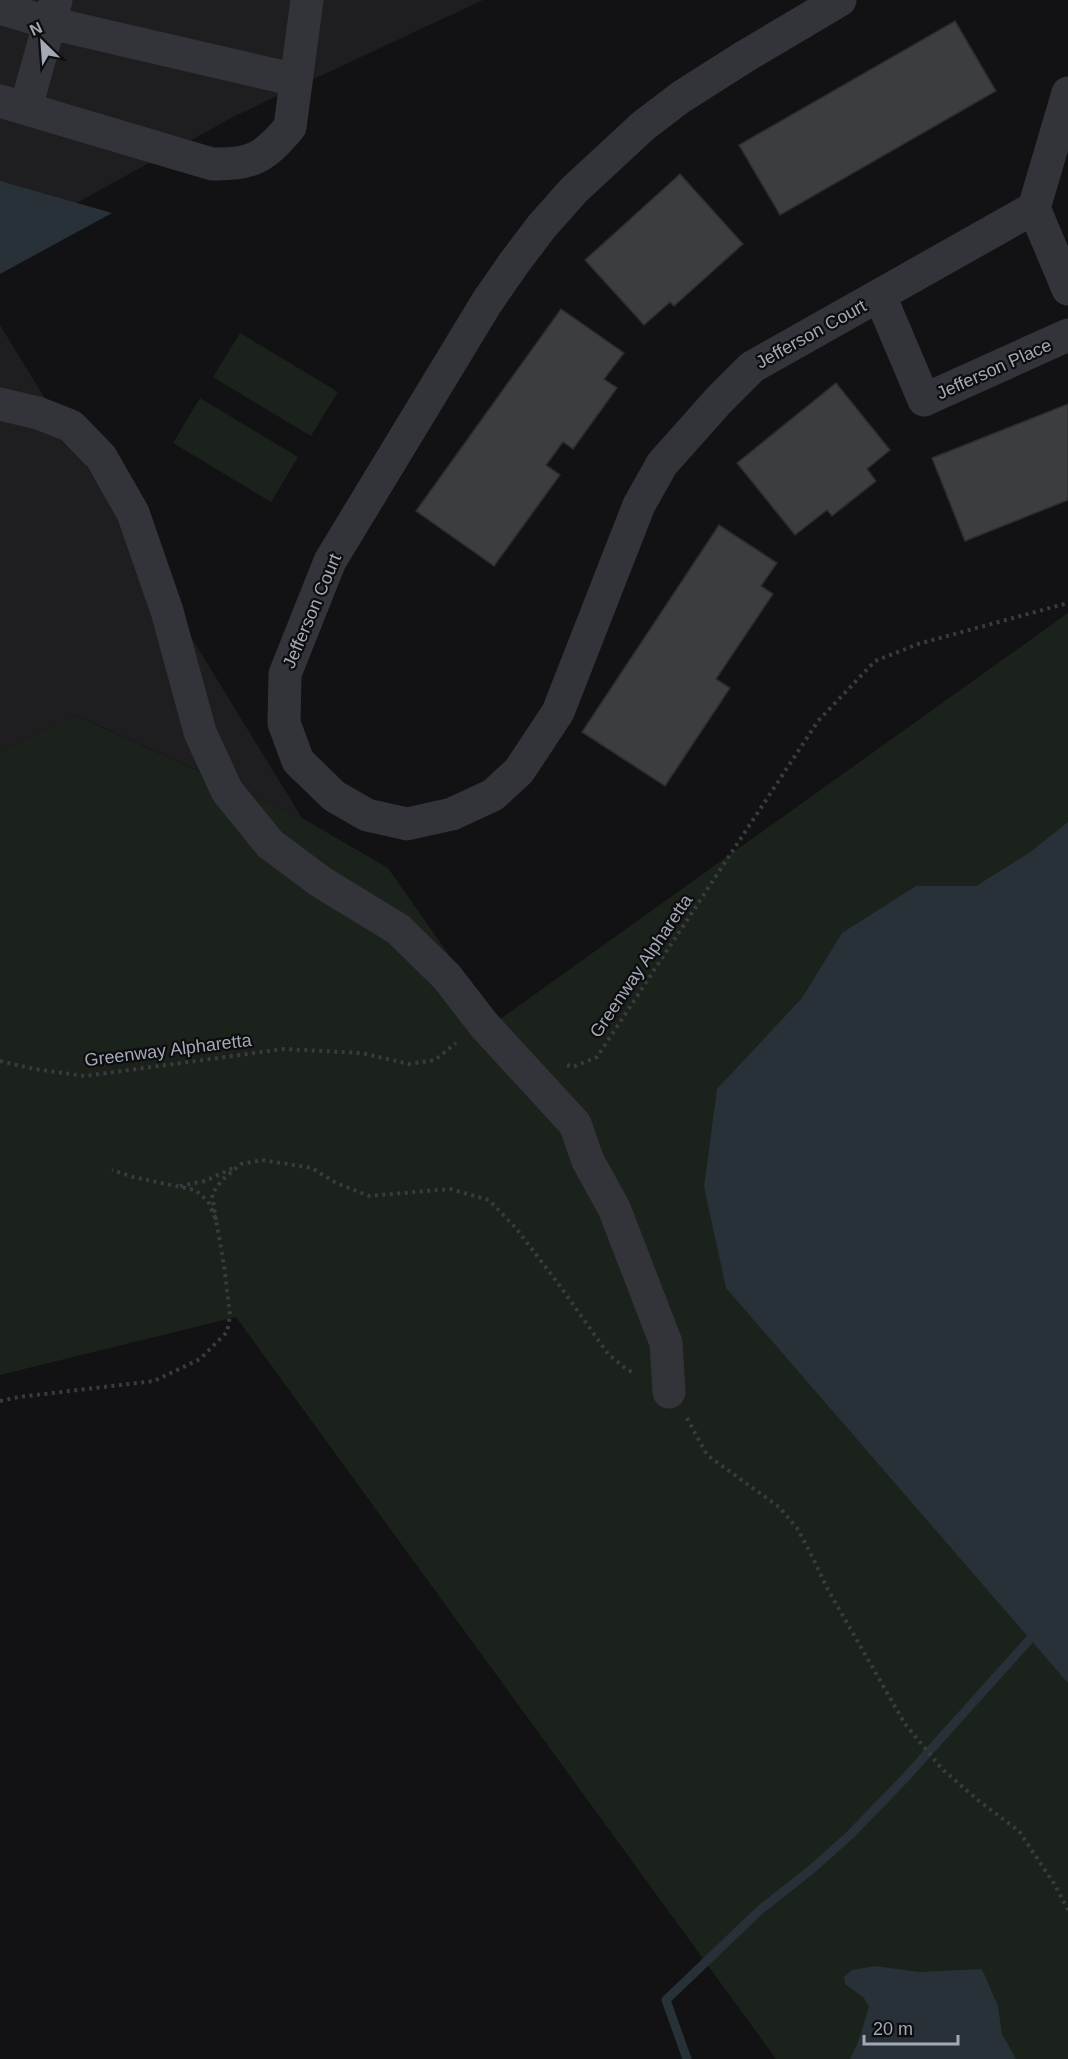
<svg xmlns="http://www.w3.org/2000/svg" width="1068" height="2059" viewBox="0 0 1068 2059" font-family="Helvetica,sans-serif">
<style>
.built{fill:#1e1e21}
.green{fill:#1a221b}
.water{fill:#283138}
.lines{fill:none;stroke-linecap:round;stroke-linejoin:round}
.stream{stroke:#283138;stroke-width:9}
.building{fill:#3c3d41;stroke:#2c2c30;stroke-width:1.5}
.path{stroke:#393b40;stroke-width:4;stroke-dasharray:3 4.5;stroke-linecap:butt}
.minor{stroke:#333439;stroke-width:33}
.labels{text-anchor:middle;stroke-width:4.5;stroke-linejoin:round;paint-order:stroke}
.street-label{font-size:18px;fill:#a3a9b5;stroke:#0d0d0f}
</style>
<rect width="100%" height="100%" fill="#121214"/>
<path class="built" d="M 0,0 L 483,0 L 235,116 L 0,245 Z
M 0,325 L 302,818 L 78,716 L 0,752 Z"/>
<path class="green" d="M 240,333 L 338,392 L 311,436 L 213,377 Z
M 200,398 L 298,457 L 271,502 L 173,443 Z
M 1068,613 L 1068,2059 L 776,2059 L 236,1317 L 0,1375 L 0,752 L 77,716 L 302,818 L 388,868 L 496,1022 Z"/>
<path class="water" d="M 0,181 L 112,213 L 0,274 Z
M 1068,822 L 1068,1683 L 726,1288 L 704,1187 L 717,1089 L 802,998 L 842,933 L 916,886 L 976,886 L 1029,853 Z
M 875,1966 L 919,1972 L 982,1969 L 998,2006 L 1002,2034 L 1016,2059 L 850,2059 L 858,2042 L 869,2007 L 864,1998 L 845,1984 L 844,1977 L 852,1970 Z"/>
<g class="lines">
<path class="stream" d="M 687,2059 L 666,2000 L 760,1910 L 812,1869 L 850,1835 L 907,1776 L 1030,1639"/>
</g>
<path class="building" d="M 955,21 L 996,91 L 780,215 L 739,145 Z
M 680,174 L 743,244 L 674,306 L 670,302 L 644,325 L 585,260 Z
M 561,309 L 624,353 L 604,379 L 617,388 L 573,449 L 563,442 L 546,465 L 560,475 L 494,566 L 416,511 Z
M 836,383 L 890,450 L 867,469 L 876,481 L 832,516 L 827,510 L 795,535 L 737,463 Z
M 1068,404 L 1068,500 L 965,541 L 932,458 Z
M 719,525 L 777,563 L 761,586 L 773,594 L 716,679 L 730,688 L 665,786 L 582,732 Z"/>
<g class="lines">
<path class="path" d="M 0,1061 L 34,1069 L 85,1076 L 284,1049 L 362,1053 L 409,1064 L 435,1060 L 456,1043
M 567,1065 L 573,1067 L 597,1057 L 818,721 L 875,661 L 918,644 L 1068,603
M 180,1186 L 205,1181 L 235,1167
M 216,1220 L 212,1194 L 222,1180 L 241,1164 L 262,1160 L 312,1168 L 336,1183 L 369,1196 L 450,1189 L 489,1200 L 515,1227 L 560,1286 L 608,1354 L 625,1368 L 635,1374
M 0,1401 L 19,1397 L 154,1381 L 200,1359 L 227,1332 L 230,1316 L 224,1265 L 216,1220 L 208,1201 L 195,1190 L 133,1177 L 112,1170
M 687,1418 L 707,1455 L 779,1507 L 797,1528 L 810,1552 L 827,1588 L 905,1724 L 942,1769 L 979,1801 L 1019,1831 L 1055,1885 L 1068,1910"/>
<path class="minor" d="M 840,0 L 744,57 L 681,97 L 643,126 L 574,190 L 542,226 L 514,263 L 487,302 L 330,561 L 285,674 L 284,723 L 298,761 L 334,796 L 367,815 L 407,824 L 452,814 L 493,795 L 519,771 L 558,712 L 639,505 L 662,464 L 719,400 L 752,367 L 1034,208 L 1068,93
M 0,8 L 50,23 L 296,80
M 0,101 L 212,164 C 252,165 264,158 290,127 L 307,0
M 26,107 L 56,0
M 1034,208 L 1068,289
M 880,296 L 924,400 L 1068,335
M 0,404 L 38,413 L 71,426 L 101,457 L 133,513 L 167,611 L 200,732 L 227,791 L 270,844 L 321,882 L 398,929 L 447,977 L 484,1025 L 575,1124 L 588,1161 L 614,1208 L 666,1343 L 669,1392"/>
</g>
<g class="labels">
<g class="street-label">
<text transform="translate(811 334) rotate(-29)" y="6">Jefferson Court</text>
<text transform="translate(994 369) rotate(-24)" y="6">Jefferson Place</text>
<text transform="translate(312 611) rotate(-67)" y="6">Jefferson Court</text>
<text transform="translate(641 966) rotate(-56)" y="6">Greenway Alpharetta</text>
<text transform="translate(168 1050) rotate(-7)" y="6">Greenway Alpharetta</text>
</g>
</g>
<g transform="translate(42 42) rotate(335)" stroke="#0d0d0f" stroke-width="4.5" paint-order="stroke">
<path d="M0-4.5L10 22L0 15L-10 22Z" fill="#a3a9b5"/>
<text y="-9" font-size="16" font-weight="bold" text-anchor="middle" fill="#a3a9b5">N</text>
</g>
<path d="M864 2035v9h94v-9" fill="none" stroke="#a3a9b5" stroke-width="3"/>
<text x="873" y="2035" font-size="18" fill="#a3a9b5" stroke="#0d0d0f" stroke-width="4.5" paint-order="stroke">20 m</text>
</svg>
